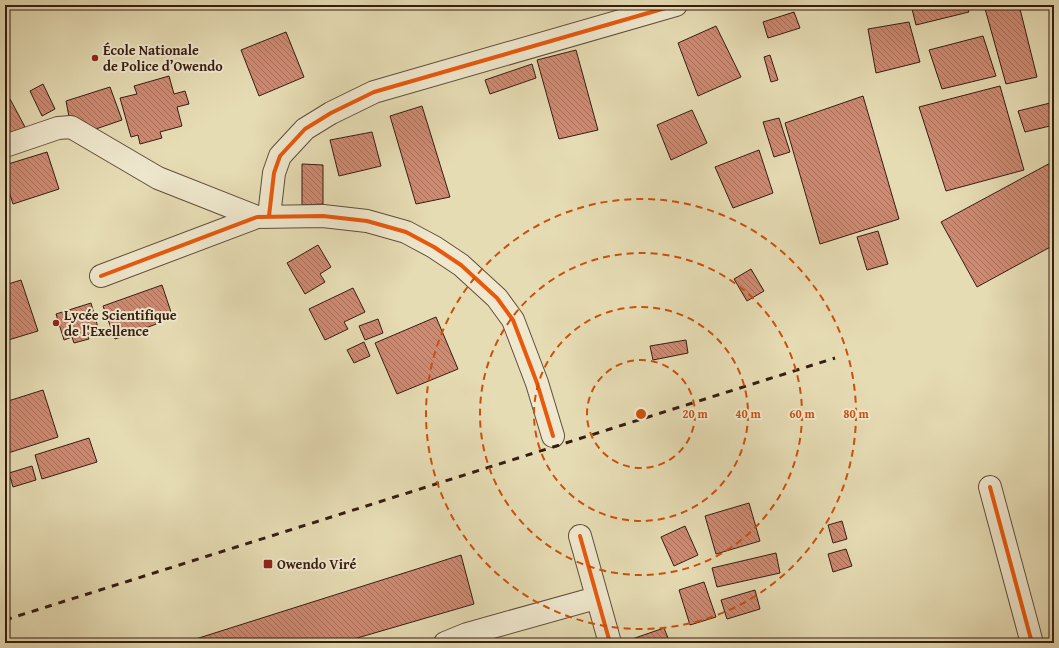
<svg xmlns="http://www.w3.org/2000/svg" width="1059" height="648" viewBox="0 0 1059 648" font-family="'Gentium Book Plus',serif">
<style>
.building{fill:url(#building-back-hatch);stroke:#361d10}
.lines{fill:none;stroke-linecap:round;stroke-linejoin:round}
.minor-casing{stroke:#624d39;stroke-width:24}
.minor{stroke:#efe8ce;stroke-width:22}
.rail{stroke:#361d10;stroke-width:3;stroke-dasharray:7 7;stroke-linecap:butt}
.cycleway-casing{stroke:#efe8ce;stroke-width:6}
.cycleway{stroke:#e8590c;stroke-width:4}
.ring{fill:none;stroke:#cd500d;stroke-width:2;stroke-dasharray:7 5}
.poi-dot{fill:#8f2418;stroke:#efe8ce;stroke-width:1.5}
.labels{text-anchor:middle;stroke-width:4;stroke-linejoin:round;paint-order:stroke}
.poi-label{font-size:14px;font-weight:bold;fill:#361d10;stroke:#efe8ce;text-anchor:start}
.centre{fill:#cd500d;stroke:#efe8ce;stroke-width:2}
.ring-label{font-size:12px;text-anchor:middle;font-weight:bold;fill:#cd500d;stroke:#efe8ce;stroke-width:4;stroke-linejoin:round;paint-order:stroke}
</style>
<defs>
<pattern id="building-back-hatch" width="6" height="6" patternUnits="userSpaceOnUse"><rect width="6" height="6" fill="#cf8a72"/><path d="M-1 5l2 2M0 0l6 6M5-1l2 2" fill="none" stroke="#a9705c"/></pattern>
</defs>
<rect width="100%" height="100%" fill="#e6dcb4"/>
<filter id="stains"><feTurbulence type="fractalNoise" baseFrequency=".005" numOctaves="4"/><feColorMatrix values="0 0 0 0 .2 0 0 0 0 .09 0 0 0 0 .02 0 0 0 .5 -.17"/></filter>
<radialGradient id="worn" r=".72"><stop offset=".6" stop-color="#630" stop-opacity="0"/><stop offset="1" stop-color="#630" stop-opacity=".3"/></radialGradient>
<path class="building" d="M 911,5 L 966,5 L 969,12 L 916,25 Z
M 984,5 L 1019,5 L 1037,77 L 1006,84 Z
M 794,12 L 800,28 L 768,38 L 763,22 Z
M 909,22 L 920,62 L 876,73 L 868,29 Z
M 716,26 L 741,77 L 698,96 L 678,43 Z
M 286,32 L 304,77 L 259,96 L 241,50 Z
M 983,36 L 996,76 L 942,89 L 929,50 Z
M 576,50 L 598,130 L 559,139 L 537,60 Z
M 770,55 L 778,80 L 771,82 L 764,57 Z
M 532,64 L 536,78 L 490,94 L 485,80 Z
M 169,76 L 174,94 L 185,91 L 189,104 L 177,107 L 182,126 L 160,132 L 162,138 L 140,144 L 138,135 L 131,137 L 120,98 L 137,94 L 134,86 Z
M 43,84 L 55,109 L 42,116 L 30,91 Z
M 1000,86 L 1024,170 L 946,191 L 919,107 Z
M 110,87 L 122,120 L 90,131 L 70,122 L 66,101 Z
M 863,96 L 899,219 L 820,244 L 785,123 Z
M 10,99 L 25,127 L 5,137 L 5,102 Z
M 1054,102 L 1054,125 L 1025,132 L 1018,111 Z
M 422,106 L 450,197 L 416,204 L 390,116 Z
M 692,110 L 707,143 L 671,160 L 657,125 Z
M 779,118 L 790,152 L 774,157 L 763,122 Z
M 372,132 L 381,166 L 339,176 L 330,140 Z
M 759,150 L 773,193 L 733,208 L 715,167 Z
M 47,152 L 59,189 L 13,204 L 5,179 L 5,165 Z
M 1054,161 L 1054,245 L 977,287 L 941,222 Z
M 302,164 L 323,165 L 323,204 L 302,205 Z
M 878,231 L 888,264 L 867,270 L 857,237 Z
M 318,245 L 331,267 L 320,274 L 325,282 L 305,294 L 287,263 Z
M 751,269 L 764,291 L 747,301 L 734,279 Z
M 21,280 L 38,331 L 5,341 L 5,285 Z
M 162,285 L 173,318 L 115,339 L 103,306 Z
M 353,288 L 365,312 L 344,322 L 348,329 L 325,340 L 309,309 Z
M 91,303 L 99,331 L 87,335 L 89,339 L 74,343 L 72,337 L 64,340 L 56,314 Z
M 436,317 L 458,369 L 397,394 L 375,343 Z
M 378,319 L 383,333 L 365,340 L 359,326 Z
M 686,340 L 688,353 L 653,360 L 650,346 Z
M 364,342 L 370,356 L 354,363 L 347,350 Z
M 43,390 L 58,437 L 5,454 L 5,402 Z
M 89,438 L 97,462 L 42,479 L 35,455 Z
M 32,466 L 36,480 L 13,487 L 9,473 Z
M 749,503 L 760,541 L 716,554 L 705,516 Z
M 842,521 L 847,539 L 833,543 L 828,525 Z
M 685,526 L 698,555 L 674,566 L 661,537 Z
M 846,549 L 852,566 L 833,572 L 828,554 Z
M 776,553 L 780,573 L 717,587 L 712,568 Z
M 461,555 L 474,604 L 340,643 L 183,643 Z
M 704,582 L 716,617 L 690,625 L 679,590 Z
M 755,590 L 760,609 L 727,619 L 721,600 Z
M 664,628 L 670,643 L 634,643 L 632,639 Z"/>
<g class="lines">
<g class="minor-casing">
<path id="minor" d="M 5,146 L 58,128 L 71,127 L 158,178 L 257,217
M 269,216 L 274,173 L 280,156 L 305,129 L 331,113 L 374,92 L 676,5
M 101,276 L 257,217 L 323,216 L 367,221 L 406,232 L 434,247 L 461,265 L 497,298 L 513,320 L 537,383 L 553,436
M 990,487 L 1032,643
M 580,536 L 610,643
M 445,643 L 467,634 L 596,598"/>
</g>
<use href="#minor" class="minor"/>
<path class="rail" d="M 5,620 L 835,358"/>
<g class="cycleway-casing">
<path id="cycleway" d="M 269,216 L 274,173 L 280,156 L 305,129 L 331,113 L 374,92 L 676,5
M 101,276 L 257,217 L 323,216 L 367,221 L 406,232 L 434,247 L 461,265 L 497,298 L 513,320 L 537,383 L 553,436
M 990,487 L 1032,643
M 580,536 L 610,643"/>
</g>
<use href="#cycleway" class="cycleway"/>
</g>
<g class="ring">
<circle cx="641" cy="414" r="54"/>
<circle cx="641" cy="414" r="107"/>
<circle cx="641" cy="414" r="161"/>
<circle cx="641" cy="414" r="215"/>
</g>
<g class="poi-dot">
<circle cx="95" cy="58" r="4"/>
<circle cx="56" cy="323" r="4"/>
<rect x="263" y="559" width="10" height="10" rx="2"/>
</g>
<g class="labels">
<g class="poi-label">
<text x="103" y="55">École Nationale<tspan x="103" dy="16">de Police d’Owendo</tspan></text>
<text x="64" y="320">Lycée Scientifique<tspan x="64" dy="16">de l'Exellence</tspan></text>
<text x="277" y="569">Owendo Viré</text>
</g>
</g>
<circle cx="641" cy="414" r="6" class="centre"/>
<g class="ring-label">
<text x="695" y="418">20 m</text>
<text x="748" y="418">40 m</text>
<text x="802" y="418">60 m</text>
<text x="856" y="418">80 m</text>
</g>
<rect width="1059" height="648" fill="none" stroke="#e6dcb4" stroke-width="20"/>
<rect x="6" y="6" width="1047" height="636" fill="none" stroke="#361d10" stroke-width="2"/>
<rect x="10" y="10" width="1039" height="628" fill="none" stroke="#361d10"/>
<rect width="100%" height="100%" filter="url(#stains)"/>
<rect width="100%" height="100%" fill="url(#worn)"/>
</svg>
